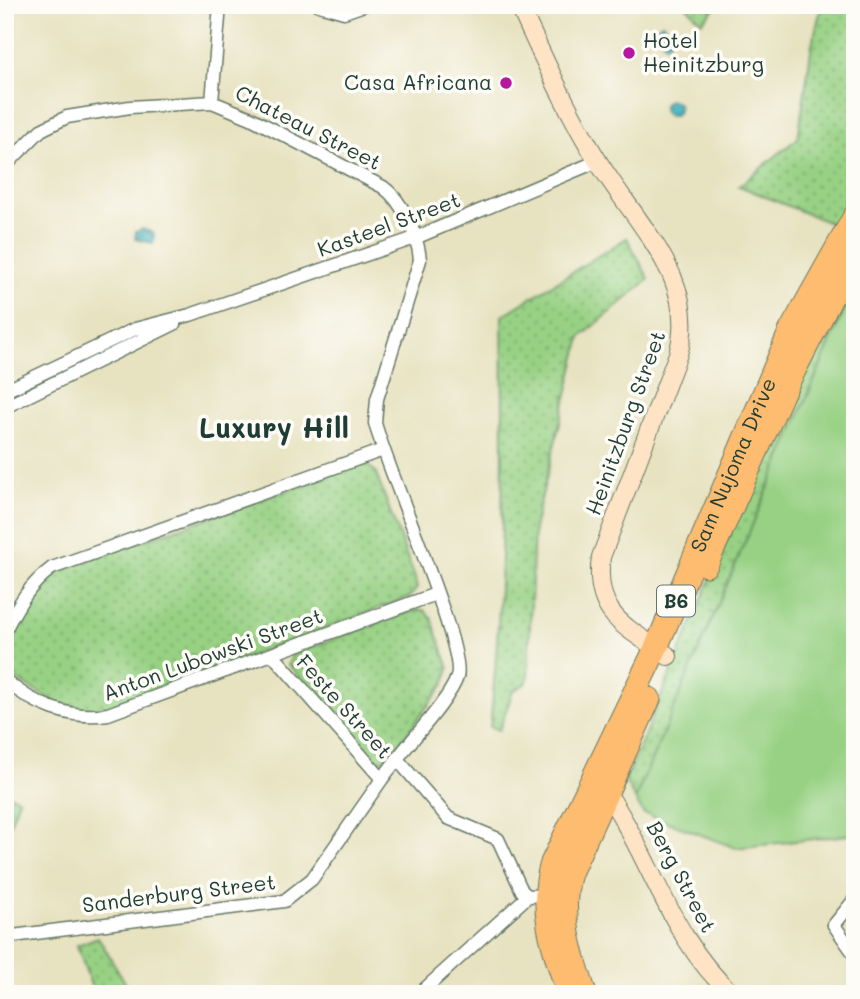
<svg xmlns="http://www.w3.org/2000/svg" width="860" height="999" viewBox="0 0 860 999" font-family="Mali,sans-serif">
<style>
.grass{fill:url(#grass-dots);stroke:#5c875c;stroke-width:2}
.garden{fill:#98d184;stroke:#5c875c;stroke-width:2}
.water{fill:url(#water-waves);stroke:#307778;stroke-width:2}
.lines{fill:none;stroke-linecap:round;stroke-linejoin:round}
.street-casing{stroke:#657765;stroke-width:15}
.secondary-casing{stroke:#657765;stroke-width:20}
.highway-casing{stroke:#657765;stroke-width:25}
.street{stroke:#fff;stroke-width:12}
.secondary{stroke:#fee4c5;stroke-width:18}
.highway{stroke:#fdbc6f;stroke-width:23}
.poi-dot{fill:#b5179e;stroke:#fdfcf7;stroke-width:2.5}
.labels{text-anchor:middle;stroke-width:7;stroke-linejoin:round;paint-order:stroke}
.shield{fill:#fdfcf7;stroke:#62766e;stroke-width:2}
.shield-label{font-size:19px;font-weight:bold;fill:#1f3d34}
.poi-label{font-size:21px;fill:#1f3d34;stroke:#fdfcf7;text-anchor:start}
.street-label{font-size:21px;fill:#1f3d34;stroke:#fdfcf7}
.district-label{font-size:28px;font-weight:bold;fill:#1f3d34;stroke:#fdfcf7}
</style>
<defs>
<pattern id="grass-dots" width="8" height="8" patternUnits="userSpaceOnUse" patternTransform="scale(1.75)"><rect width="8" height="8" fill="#98d184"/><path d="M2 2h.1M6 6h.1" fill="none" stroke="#7bab6d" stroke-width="1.8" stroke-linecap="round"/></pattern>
<pattern id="water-waves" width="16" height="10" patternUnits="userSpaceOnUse" patternTransform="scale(1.75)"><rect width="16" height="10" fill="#42b1bd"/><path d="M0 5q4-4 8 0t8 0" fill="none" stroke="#37919a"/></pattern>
</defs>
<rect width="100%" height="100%" fill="#fdfcf7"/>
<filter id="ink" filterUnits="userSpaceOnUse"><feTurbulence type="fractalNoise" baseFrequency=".0143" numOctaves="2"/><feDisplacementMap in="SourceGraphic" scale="14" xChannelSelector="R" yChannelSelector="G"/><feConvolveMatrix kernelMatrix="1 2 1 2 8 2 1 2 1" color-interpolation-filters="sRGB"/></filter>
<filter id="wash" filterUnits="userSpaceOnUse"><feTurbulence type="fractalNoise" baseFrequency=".00686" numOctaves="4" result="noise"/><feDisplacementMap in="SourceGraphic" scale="28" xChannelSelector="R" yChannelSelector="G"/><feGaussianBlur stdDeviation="1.57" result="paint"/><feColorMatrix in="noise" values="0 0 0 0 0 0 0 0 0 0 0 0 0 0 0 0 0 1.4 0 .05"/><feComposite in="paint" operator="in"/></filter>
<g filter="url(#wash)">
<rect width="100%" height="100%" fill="#e7e2c0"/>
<path class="grass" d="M 685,5 L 718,5 L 702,22 Z
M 822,5 L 855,5 L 855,216 L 847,230 L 739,186 L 798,138 L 812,44 Z
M 627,238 L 649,279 L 581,337 L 534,528 L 528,678 L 526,683 L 513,691 L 499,730 L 490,727 C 504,590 504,454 502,316 Z
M 855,262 L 855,295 L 844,311 L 635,799 L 625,781 L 786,401 Z
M 367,465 L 375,471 L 415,578 L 417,588 L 410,597 L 106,709 L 81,711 L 61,706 L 12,677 L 5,661 L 8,643 L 37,592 L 49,577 L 67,567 L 357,466 Z
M 415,610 L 424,610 L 432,619 L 449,669 L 444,684 L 389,758 L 378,762 L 369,757 L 288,664 L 293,654 Z
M 5,793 L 19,799 L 5,838 Z
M 98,937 L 132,994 L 94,994 L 77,945 Z"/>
<path class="garden" d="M 855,295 L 855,834 L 736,848 L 643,813 L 635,799 L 844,311 Z"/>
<path class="water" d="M 662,23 L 674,36 L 666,45 L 653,31 Z
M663 108a8 8 0 1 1 16 0a8 8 0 1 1-16 0Z
M 142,229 L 154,233 L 153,243 L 135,239 L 136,232 Z"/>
</g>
<g filter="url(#ink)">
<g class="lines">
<g class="street-casing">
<path id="street" d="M 319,5 L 344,12 L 364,5
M 212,102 L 220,5
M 5,166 L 41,130 L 67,117 L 130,107 L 212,102 L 251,118 L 383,187 C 403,201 418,236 420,260 L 377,399 L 375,423 C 386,467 467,650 457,677 C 450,699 412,739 397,759
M 5,391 L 135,329 L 190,315 L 415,238 L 598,161
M 5,407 L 174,324
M 5,630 C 18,605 29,585 52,568 L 383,450
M 273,655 L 382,779 L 397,759 L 448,818 L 498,839 L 522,891 L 528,896 L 550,895
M 5,680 C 33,705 71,720 108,714 L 436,594
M 855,899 L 834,925 L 855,955
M 5,937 L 284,901 L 312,879 L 382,779
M 419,994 L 528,896"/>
</g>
<g class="secondary-casing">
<path id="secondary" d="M 519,5 C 544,59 568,113 599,163 C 622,200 654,236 672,276 C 683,302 686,327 678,354 L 601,557 C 593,615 626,627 668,656
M 602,786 C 649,851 670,940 732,994"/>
</g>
<g class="highway-casing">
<g id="highway">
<path d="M 706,565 L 782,394 L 855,251"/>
<path id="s1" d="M 569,994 C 554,951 538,908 552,863 L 656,648 L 791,330 L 855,216"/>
<path d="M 585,994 C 572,954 558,915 570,873 L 649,699"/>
</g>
</g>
<use href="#street" class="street"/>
<use href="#secondary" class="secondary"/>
<use href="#highway" class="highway"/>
</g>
</g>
<g class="poi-dot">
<circle cx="629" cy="53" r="7"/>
<circle cx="506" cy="83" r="7"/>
</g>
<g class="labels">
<rect class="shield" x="657" y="585.5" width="38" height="31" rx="5"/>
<g class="shield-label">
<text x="676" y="608">B6</text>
</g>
<g class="poi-label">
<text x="643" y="48">Hotel<tspan x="643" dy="24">Heinitzburg</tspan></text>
<text x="492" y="90" text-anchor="end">Casa Africana</text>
</g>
<g class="street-label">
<text transform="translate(308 128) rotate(27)" y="7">Chateau Street</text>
<text transform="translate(389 225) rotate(-20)" y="7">Kasteel Street</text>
<text transform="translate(626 423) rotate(-70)" y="7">Heinitzburg Street</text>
<text dy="7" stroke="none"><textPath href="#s1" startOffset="572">Sam Nujoma Drive</textPath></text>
<text transform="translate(213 655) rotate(-20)" y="7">Anton Lubowski Street</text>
<text transform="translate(344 707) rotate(48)" y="7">Feste Street</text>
<text transform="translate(681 877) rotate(62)" y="7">Berg Street</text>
<text transform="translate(179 894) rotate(-7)" y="7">Sanderburg Street</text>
</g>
<g class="district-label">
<text x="274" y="438">Luxury Hill</text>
</g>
</g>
<rect width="860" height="999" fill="none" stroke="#fdfcf7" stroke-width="28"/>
</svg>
